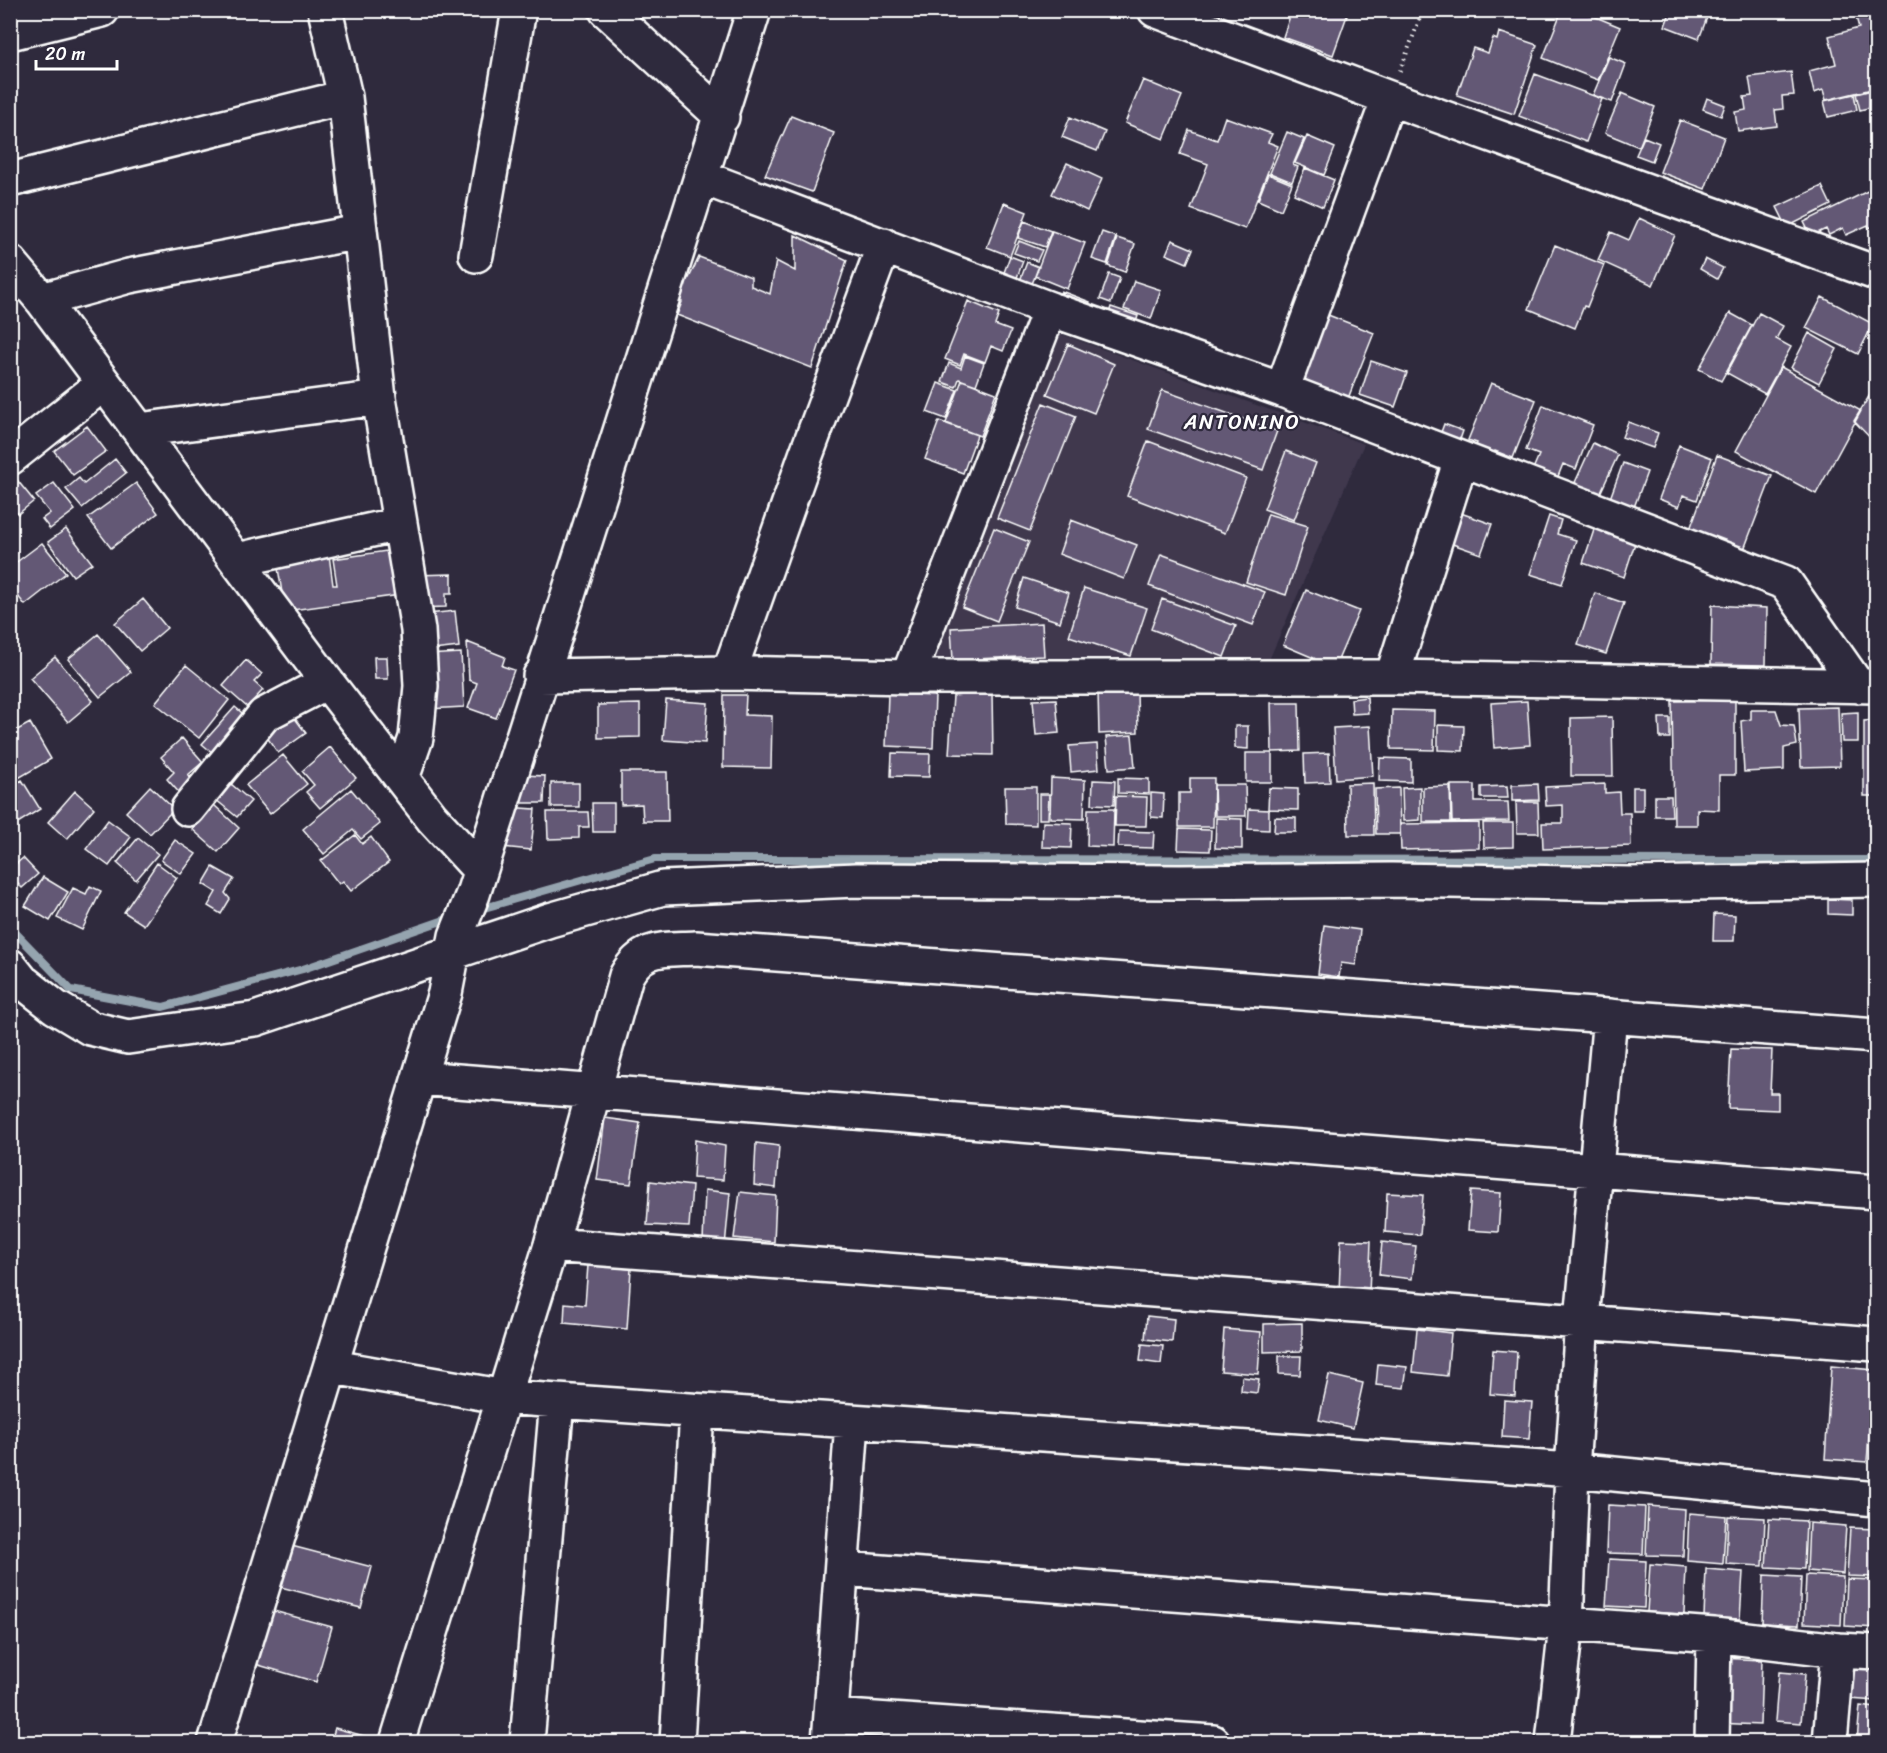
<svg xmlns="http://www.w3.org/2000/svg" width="1887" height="1753" viewBox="0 0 1887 1753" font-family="Sriracha,sans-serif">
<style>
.built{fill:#3f384e}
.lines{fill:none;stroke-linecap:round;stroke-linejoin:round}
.stream{stroke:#95a4af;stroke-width:8}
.building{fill:#635975;stroke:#fff;stroke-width:1.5}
.minor-casing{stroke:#fff;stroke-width:38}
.path{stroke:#fff;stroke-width:4;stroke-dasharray:1.5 4.5;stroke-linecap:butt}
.minor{stroke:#2f2a3d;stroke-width:33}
.labels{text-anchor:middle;stroke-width:4.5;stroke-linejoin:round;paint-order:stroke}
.quarter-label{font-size:21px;letter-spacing:1.5px;fill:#fff;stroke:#2f2a3d}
</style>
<rect width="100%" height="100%" fill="#2f2a3d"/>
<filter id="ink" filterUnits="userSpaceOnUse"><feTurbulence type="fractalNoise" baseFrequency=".0167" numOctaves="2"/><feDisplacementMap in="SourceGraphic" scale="12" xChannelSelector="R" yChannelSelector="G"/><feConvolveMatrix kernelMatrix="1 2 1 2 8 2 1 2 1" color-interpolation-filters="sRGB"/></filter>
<g filter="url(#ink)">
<path class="built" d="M 1058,333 L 1364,444 L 1265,669 L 932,663 Z"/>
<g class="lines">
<path class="stream" d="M 477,910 L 655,859 L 1876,860
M 10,927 L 71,990 L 163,1007 L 303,969 L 453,917"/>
</g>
<path class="building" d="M 1292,10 L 1349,10 L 1333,55 L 1283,37 Z
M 1562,10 L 1579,10 L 1620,27 L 1598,80 L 1543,58 Z
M 1671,10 L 1709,12 L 1699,39 L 1665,26 Z
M 1854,10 L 1876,10 L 1876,88 L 1826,100 L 1823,90 L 1814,93 L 1809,71 L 1836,64 L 1829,36 L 1859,28 Z
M 1499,32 L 1537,45 L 1514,114 L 1457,95 L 1473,48 L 1488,53 L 1493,38 L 1497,40 Z
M 1609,57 L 1626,64 L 1612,102 L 1593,95 Z
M 1791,72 L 1794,95 L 1782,96 L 1783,109 L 1775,110 L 1777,126 L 1738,131 L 1735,112 L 1746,110 L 1744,97 L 1752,96 L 1749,77 Z
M 1535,74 L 1602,99 L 1586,142 L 1519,116 Z
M 1143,80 L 1182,96 L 1164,139 L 1125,123 Z
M 1876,89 L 1876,106 L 1860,110 L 1856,94 Z
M 1622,93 L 1655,107 L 1639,147 L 1605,133 Z
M 1854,94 L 1857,110 L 1828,117 L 1824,101 Z
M 1707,98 L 1725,105 L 1721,116 L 1703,109 Z
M 791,116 L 834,133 L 812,192 L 765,175 Z
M 1070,117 L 1105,132 L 1097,151 L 1062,137 Z
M 1225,117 L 1272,134 L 1268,142 L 1278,146 L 1245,229 L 1191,209 L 1208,164 L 1180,154 L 1189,130 L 1217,140 Z
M 1680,120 L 1724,137 L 1705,189 L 1660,172 Z
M 1287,132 L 1304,139 L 1293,165 L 1298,167 L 1292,182 L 1270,173 Z
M 1307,136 L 1335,148 L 1324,175 L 1295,163 Z
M 1644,137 L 1659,143 L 1652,161 L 1636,155 Z
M 1067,163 L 1102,179 L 1087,211 L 1052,194 Z
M 1305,168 L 1334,180 L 1323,207 L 1294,194 Z
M 1268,174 L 1292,184 L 1281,210 L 1258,200 Z
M 1822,186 L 1831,205 L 1787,227 L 1777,207 Z
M 1876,187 L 1876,225 L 1869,228 L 1868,225 L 1846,235 L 1843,228 L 1829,235 L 1826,229 L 1811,236 L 1804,222 Z
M 1004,203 L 1027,212 L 1010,256 L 987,247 Z
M 1639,218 L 1675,235 L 1653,285 L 1598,260 L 1611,232 L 1629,240 Z
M 1024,221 L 1051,231 L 1045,247 L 1018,238 Z
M 1052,231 L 1085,243 L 1067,289 L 1035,276 Z
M 1102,232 L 1116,237 L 1107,264 L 1092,259 Z
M 795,235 L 847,260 L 812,368 L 677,315 L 682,302 L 670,299 L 677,275 L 689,278 L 699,257 L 751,277 L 751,286 L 770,294 L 776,261 L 795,271 Z
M 1117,238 L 1135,244 L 1125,272 L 1108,266 Z
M 1172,240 L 1193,249 L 1187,263 L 1166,254 Z
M 1019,241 L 1042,250 L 1037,261 L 1014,253 Z
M 1555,245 L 1604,265 L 1587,307 L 1584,306 L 1575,328 L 1529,309 Z
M 1010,256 L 1023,261 L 1015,283 L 1002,278 Z
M 1705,259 L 1723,268 L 1717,279 L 1700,269 Z
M 1027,262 L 1039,267 L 1029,291 L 1018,286 Z
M 1109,274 L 1120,278 L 1111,303 L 1100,299 Z
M 1134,281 L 1161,290 L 1151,319 L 1124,309 Z
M 1061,291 L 1090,302 L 1084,316 L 1056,305 Z
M 1822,297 L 1873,324 L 1858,354 L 1806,328 Z
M 968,301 L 999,314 L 995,325 L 1011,331 L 1003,351 L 991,346 L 985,362 L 964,354 L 960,365 L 945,359 Z
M 1111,307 L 1138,316 L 1136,322 L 1106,322 Z
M 1323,313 L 1374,333 L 1345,406 L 1294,386 Z
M 1730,313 L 1752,325 L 1721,381 L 1699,369 Z
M 1759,313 L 1783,326 L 1776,339 L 1791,347 L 1765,394 L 1727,373 Z
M 1809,333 L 1837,349 L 1819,383 L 1791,368 Z
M 1068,344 L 1114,364 L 1094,413 L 1047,394 Z
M 965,356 L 984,363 L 976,385 L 959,379 L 956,387 L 942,382 L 949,363 L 961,368 Z
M 1371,361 L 1407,373 L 1395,407 L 1360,395 Z
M 1781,367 L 1861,411 L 1816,494 L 1736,451 Z
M 962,380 L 996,393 L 980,436 L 946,423 Z
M 938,383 L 957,390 L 946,419 L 927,412 Z
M 1491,383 L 1536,400 L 1513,458 L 1495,451 L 1492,459 L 1474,452 L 1477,443 L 1468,440 Z
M 1876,385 L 1876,444 L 1854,421 Z
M 1162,390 L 1277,431 L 1263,470 L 1148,429 Z
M 1043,403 L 1076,416 L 1030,531 L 997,518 Z
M 1543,405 L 1593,425 L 1576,469 L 1563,464 L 1557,479 L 1533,469 L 1539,455 L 1526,450 Z
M 939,421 L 977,435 L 963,473 L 925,459 Z
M 1628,422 L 1658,433 L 1653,448 L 1622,437 Z
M 1444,424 L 1463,431 L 1456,451 L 1437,443 Z
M 87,426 L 106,451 L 73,475 L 54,451 Z
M 1148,441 L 1246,478 L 1225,533 L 1127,496 Z
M 1593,443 L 1618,455 L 1597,500 L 1572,489 Z
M 1679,445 L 1712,458 L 1697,500 L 1683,495 L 1679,507 L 1659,499 Z
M 1286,451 L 1316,463 L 1294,520 L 1264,509 Z
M 1717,455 L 1772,476 L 1743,552 L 1689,532 Z
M 115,459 L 126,473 L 82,508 L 66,489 L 79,478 L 84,484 Z
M 1623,463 L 1647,472 L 1633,510 L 1609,501 Z
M 17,480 L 34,501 L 18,514 L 10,505 L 10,485 Z
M 54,483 L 75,510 L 50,529 L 42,519 L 50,513 L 36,496 Z
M 136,483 L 158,513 L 111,548 L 88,518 Z
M 1455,511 L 1492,524 L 1481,554 L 1444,541 Z
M 1268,514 L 1308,526 L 1286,595 L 1246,582 Z
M 1549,516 L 1561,520 L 1557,534 L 1576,540 L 1562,584 L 1530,574 Z
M 1071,520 L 1137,545 L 1124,579 L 1059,554 Z
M 1595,527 L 1636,540 L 1624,577 L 1583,563 Z
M 994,528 L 1029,542 L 997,621 L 962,607 Z
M 66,529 L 92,563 L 73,576 L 48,542 Z
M 42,543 L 66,573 L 25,605 L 10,586 L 10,567 Z
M 393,550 L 400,595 L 285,611 L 277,562 L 329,555 L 333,585 L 337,585 L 333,559 Z
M 1161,554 L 1265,592 L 1253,625 L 1149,586 Z
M 452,574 L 452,593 L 446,593 L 446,607 L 416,608 L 414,575 Z
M 1024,578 L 1069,593 L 1060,622 L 1015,607 Z
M 1084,588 L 1147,608 L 1131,656 L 1069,636 Z
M 1306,590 L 1359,611 L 1335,667 L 1283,645 Z
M 1595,593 L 1624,603 L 1606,654 L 1578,645 Z
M 143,599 L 167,628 L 140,651 L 115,623 Z
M 1162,599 L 1236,626 L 1224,657 L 1151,629 Z
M 1712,605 L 1767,608 L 1766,665 L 1711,664 Z
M 455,611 L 459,647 L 433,650 L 419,615 Z
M 1042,623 L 1044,656 L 953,660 L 951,628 Z
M 98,634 L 131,672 L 100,697 L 68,659 Z
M 467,642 L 505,657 L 502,666 L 514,670 L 496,718 L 468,708 L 477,683 L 469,680 Z
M 461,653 L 464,707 L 428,709 L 426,655 Z
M 55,657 L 93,701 L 68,722 L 30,678 Z
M 374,657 L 387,657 L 388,679 L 375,679 Z
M 246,660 L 262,674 L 254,682 L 263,690 L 247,707 L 223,686 Z
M 186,665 L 229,700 L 199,738 L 155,703 Z
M 1137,691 L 1138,732 L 1099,734 L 1098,692 Z
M 992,692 L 993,755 L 949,754 L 953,696 Z
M 888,694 L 935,696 L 933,748 L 886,746 Z
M 724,695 L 746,695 L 745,715 L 772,716 L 771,768 L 723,767 Z
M 1367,697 L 1368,713 L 1352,714 L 1351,699 Z
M 1056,699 L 1059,733 L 1036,735 L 1033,700 Z
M 666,700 L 708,703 L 705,743 L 663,740 Z
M 1735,700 L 1735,775 L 1719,775 L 1719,810 L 1697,809 L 1697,825 L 1674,825 L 1672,701 Z
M 1527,701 L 1530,745 L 1494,748 L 1491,703 Z
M 1271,703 L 1299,703 L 1300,751 L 1272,752 Z
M 640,704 L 640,737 L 598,738 L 598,705 Z
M 235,707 L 253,722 L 220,759 L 202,744 Z
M 1838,707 L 1840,766 L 1801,767 L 1799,708 Z
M 1392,710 L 1435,711 L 1434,750 L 1391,749 Z
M 1751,710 L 1776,710 L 1781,725 L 1794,726 L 1797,745 L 1784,748 L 1784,770 L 1744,772 L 1741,721 L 1751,719 Z
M 1858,712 L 1858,742 L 1842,742 L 1841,713 Z
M 291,713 L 306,733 L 278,753 L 264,733 Z
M 1612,717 L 1613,776 L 1571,776 L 1571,718 Z
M 1659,718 L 1670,718 L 1670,738 L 1660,738 Z
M 1876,720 L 1876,796 L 1864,796 L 1864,721 Z
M 30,723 L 51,759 L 10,783 L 10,734 Z
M 1438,725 L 1464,726 L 1463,751 L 1438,750 Z
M 1235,726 L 1248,726 L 1248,749 L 1235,748 Z
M 1370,726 L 1373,776 L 1336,779 L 1333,728 Z
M 1132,735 L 1135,767 L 1109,769 L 1106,737 Z
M 182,738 L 203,762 L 188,775 L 197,784 L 182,796 L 167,779 L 174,772 L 161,757 Z
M 1097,744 L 1099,769 L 1071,772 L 1069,746 Z
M 330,747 L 356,778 L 320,808 L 306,792 L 314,785 L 302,771 Z
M 892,753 L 930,754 L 929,777 L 891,776 Z
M 1246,753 L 1272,753 L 1272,782 L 1246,782 Z
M 1329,753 L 1330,782 L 1305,783 L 1304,754 Z
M 283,755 L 307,784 L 270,814 L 246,785 Z
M 1380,758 L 1411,759 L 1411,782 L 1379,781 Z
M 621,772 L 667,772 L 668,821 L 643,821 L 642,804 L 621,805 Z
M 522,775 L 545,776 L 544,803 L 521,803 Z
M 224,778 L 251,801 L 237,817 L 210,795 Z
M 1051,778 L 1085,780 L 1084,819 L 1050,818 Z
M 1118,778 L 1149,779 L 1149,794 L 1118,793 Z
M 1190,778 L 1214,778 L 1213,827 L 1179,827 L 1179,793 L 1190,793 Z
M 22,780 L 40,809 L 10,828 L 10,787 Z
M 1093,780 L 1115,781 L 1114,805 L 1092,804 Z
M 551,783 L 579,783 L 579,807 L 551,807 Z
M 1373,783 L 1374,835 L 1348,835 L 1347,784 Z
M 1538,784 L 1539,800 L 1512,801 L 1512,785 Z
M 1605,784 L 1605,793 L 1619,792 L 1620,813 L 1630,813 L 1631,846 L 1543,849 L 1542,823 L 1563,823 L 1563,805 L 1546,806 L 1545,787 Z
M 1214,785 L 1245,785 L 1246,816 L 1215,816 Z
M 1451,785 L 1475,785 L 1475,802 L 1508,802 L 1509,821 L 1452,822 Z
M 150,786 L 174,809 L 150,834 L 126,812 Z
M 1450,786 L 1451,822 L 1423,822 L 1423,787 Z
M 1507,786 L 1508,798 L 1481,798 L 1481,787 Z
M 1005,787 L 1036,787 L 1036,825 L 1006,824 Z
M 1420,787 L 1420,820 L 1403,821 L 1402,788 Z
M 1633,787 L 1643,787 L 1643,811 L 1633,811 Z
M 1269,788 L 1298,789 L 1298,810 L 1268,809 Z
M 1399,788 L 1400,834 L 1376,834 L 1375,789 Z
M 351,789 L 380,824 L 361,839 L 353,830 L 324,854 L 303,829 Z
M 75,791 L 94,808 L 67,839 L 48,822 Z
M 1151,793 L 1164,794 L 1163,818 L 1151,817 Z
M 1039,794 L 1049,794 L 1048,819 L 1039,819 Z
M 1116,796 L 1147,797 L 1146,826 L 1115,826 Z
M 1655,796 L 1671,796 L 1672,816 L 1655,816 Z
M 1516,802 L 1538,802 L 1539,833 L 1517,833 Z
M 592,803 L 614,803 L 614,832 L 593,832 Z
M 214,805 L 239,828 L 218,852 L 192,829 Z
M 505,807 L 535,809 L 531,850 L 502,847 Z
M 1088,809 L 1114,809 L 1113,847 L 1087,846 Z
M 1249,809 L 1269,810 L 1269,830 L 1248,829 Z
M 547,812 L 588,812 L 589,827 L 579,827 L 579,838 L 548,839 Z
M 1275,817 L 1296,818 L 1296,832 L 1274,832 Z
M 1216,818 L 1242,819 L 1242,849 L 1215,848 Z
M 108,820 L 131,837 L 109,866 L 86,849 Z
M 1043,822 L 1072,823 L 1071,848 L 1042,847 Z
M 1479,823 L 1479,848 L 1401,850 L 1400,824 Z
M 1483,823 L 1513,823 L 1513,847 L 1484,848 Z
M 1179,829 L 1211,830 L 1210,851 L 1178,850 Z
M 1119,831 L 1154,832 L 1153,848 L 1118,847 Z
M 355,835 L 362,844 L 371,837 L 389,862 L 351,891 L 343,881 L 339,884 L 321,861 Z
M 138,838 L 158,854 L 136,880 L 117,863 Z
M 175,840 L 196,854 L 181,874 L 161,860 Z
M 23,858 L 38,874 L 22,888 L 10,876 L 10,869 Z
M 157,863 L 177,878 L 144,925 L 124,912 Z
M 213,867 L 234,879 L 225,893 L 230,899 L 221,914 L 208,906 L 216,892 L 203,884 Z
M 43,877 L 68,892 L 50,921 L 25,906 Z
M 90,886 L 101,891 L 82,930 L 57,918 L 73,888 L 86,894 Z
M 1828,899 L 1852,900 L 1852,915 L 1828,914 Z
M 1714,914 L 1735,915 L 1734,941 L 1713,941 Z
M 1324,925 L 1360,930 L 1356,965 L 1341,963 L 1339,977 L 1318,974 Z
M 1731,1049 L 1772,1050 L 1770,1093 L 1778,1093 L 1778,1110 L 1728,1108 Z
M 605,1118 L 640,1123 L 631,1184 L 597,1180 Z
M 695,1140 L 725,1146 L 723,1180 L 693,1178 Z
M 756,1143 L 779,1146 L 776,1188 L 754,1185 Z
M 650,1181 L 692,1186 L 689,1227 L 647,1225 Z
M 705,1190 L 730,1193 L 725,1246 L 703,1242 Z
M 1471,1191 L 1501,1193 L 1498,1232 L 1468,1230 Z
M 740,1192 L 776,1196 L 774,1242 L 734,1238 Z
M 1387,1193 L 1423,1195 L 1420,1235 L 1385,1232 Z
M 1341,1240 L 1371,1241 L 1369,1295 L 1339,1293 Z
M 1382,1242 L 1416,1246 L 1412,1279 L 1379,1275 Z
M 588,1265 L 631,1269 L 627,1329 L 564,1323 L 565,1303 L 585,1305 Z
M 1147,1316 L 1174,1319 L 1172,1342 L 1145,1339 Z
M 1302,1323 L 1302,1351 L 1264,1352 L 1264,1324 Z
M 1224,1329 L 1261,1332 L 1258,1374 L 1221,1371 Z
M 1417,1329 L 1451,1333 L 1447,1376 L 1413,1372 Z
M 1142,1344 L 1163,1346 L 1161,1364 L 1140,1361 Z
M 1493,1350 L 1517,1352 L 1515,1396 L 1490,1394 Z
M 1279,1356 L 1301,1356 L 1300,1375 L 1279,1374 Z
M 1378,1364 L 1407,1367 L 1404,1388 L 1376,1385 Z
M 1831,1366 L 1874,1370 L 1867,1462 L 1825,1459 Z
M 1329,1375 L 1363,1383 L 1353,1428 L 1319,1420 Z
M 1242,1377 L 1259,1379 L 1257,1393 L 1241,1391 Z
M 1504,1400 L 1532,1402 L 1529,1439 L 1502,1437 Z
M 1608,1505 L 1645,1507 L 1643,1554 L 1606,1553 Z
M 1648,1506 L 1685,1509 L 1683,1556 L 1646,1555 Z
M 1689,1513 L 1726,1516 L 1723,1564 L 1687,1561 Z
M 1728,1516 L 1765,1518 L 1763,1566 L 1726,1564 Z
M 1769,1519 L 1806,1521 L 1804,1569 L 1766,1567 Z
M 1809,1523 L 1846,1526 L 1843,1574 L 1807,1571 Z
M 1850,1528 L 1876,1529 L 1876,1577 L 1847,1576 Z
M 284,1544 L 372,1567 L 361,1608 L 273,1585 Z
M 1609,1559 L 1646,1561 L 1644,1608 L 1606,1606 Z
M 1650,1564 L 1686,1567 L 1684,1614 L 1647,1612 Z
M 1706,1569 L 1743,1572 L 1740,1619 L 1704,1617 Z
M 1764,1575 L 1801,1577 L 1799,1625 L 1762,1623 Z
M 1806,1575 L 1843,1577 L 1841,1625 L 1804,1623 Z
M 1847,1579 L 1876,1580 L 1876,1628 L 1845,1626 Z
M 270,1610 L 332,1627 L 316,1682 L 255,1664 Z
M 1719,1658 L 1762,1660 L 1760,1725 L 1717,1723 Z
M 1853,1660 L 1876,1666 L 1876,1701 L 1850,1699 Z
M 1779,1672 L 1805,1674 L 1801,1723 L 1775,1721 Z
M 1860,1706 L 1876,1708 L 1876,1742 L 1857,1741 Z
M 335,1728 L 368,1737 L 367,1742 L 331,1742 Z
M 1759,1738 L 1816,1741 L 1816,1742 L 1759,1742 Z"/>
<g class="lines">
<g class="minor-casing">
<path id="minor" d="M 325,10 L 345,97 L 379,398 L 418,630 L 421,686 L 416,738 L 402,778
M 606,10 L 722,117
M 1155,10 L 1389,98 L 1876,273
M 10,33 L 102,10
M 701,177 L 1050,309 L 1282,390 L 1786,583 L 1858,686
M 10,180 L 345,97
M 476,255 L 519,10
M 10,262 L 42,300 L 327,682 L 432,818 L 479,869
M 42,300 L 129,276 L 359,232
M 1282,390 L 1389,98
M 139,430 L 379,398
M 10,458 L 104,383
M 237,560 L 399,524
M 729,673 L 806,455 L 884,245
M 540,676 L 729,673 L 908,677 L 1392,677 L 1876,686
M 908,677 L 1050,309
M 1392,677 L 1461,459
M 188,809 L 264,715 L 327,682
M 10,966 L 22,981 L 55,1007 L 90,1028 L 128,1037 L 255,1019 L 550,920 L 663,888 L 857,880 L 1180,882 L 1391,880 L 1630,884 L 1876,880
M 419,1078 L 1876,1192
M 551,1245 L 1876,1344
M 333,1367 L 505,1397 L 557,1401 L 1572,1470 L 1876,1499
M 843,1569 L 1714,1635 L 1838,1650 L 1876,1652
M 832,1716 L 1213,1742
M 215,1742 L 445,993 L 456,936 L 473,894 L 754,10
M 397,1742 L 551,1245 L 626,976 C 643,945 664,950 696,948 L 1876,1036
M 527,1742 L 557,1401
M 677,1742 L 697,1412
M 829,1742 L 852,1422
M 1553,1742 L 1566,1626 L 1572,1470 L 1582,1320 L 1610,1016
M 1712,1742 L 1714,1635
M 1830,1742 L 1838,1650"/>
</g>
<path class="path" d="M 1400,71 L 1423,10"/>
<use href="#minor" class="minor"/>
</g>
</g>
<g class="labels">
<g class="quarter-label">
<text x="1242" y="429">ANTONINO</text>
</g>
</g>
<rect width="1887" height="1753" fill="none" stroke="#2f2a3d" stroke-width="36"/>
<rect x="18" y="18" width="1851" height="1717" fill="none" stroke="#fff" stroke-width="2" filter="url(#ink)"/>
<path d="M36 60v9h81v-9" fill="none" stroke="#ffffff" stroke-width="3"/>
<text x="45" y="60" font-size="18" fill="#ffffff" stroke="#2f2a3d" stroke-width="4.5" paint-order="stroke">20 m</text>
</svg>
